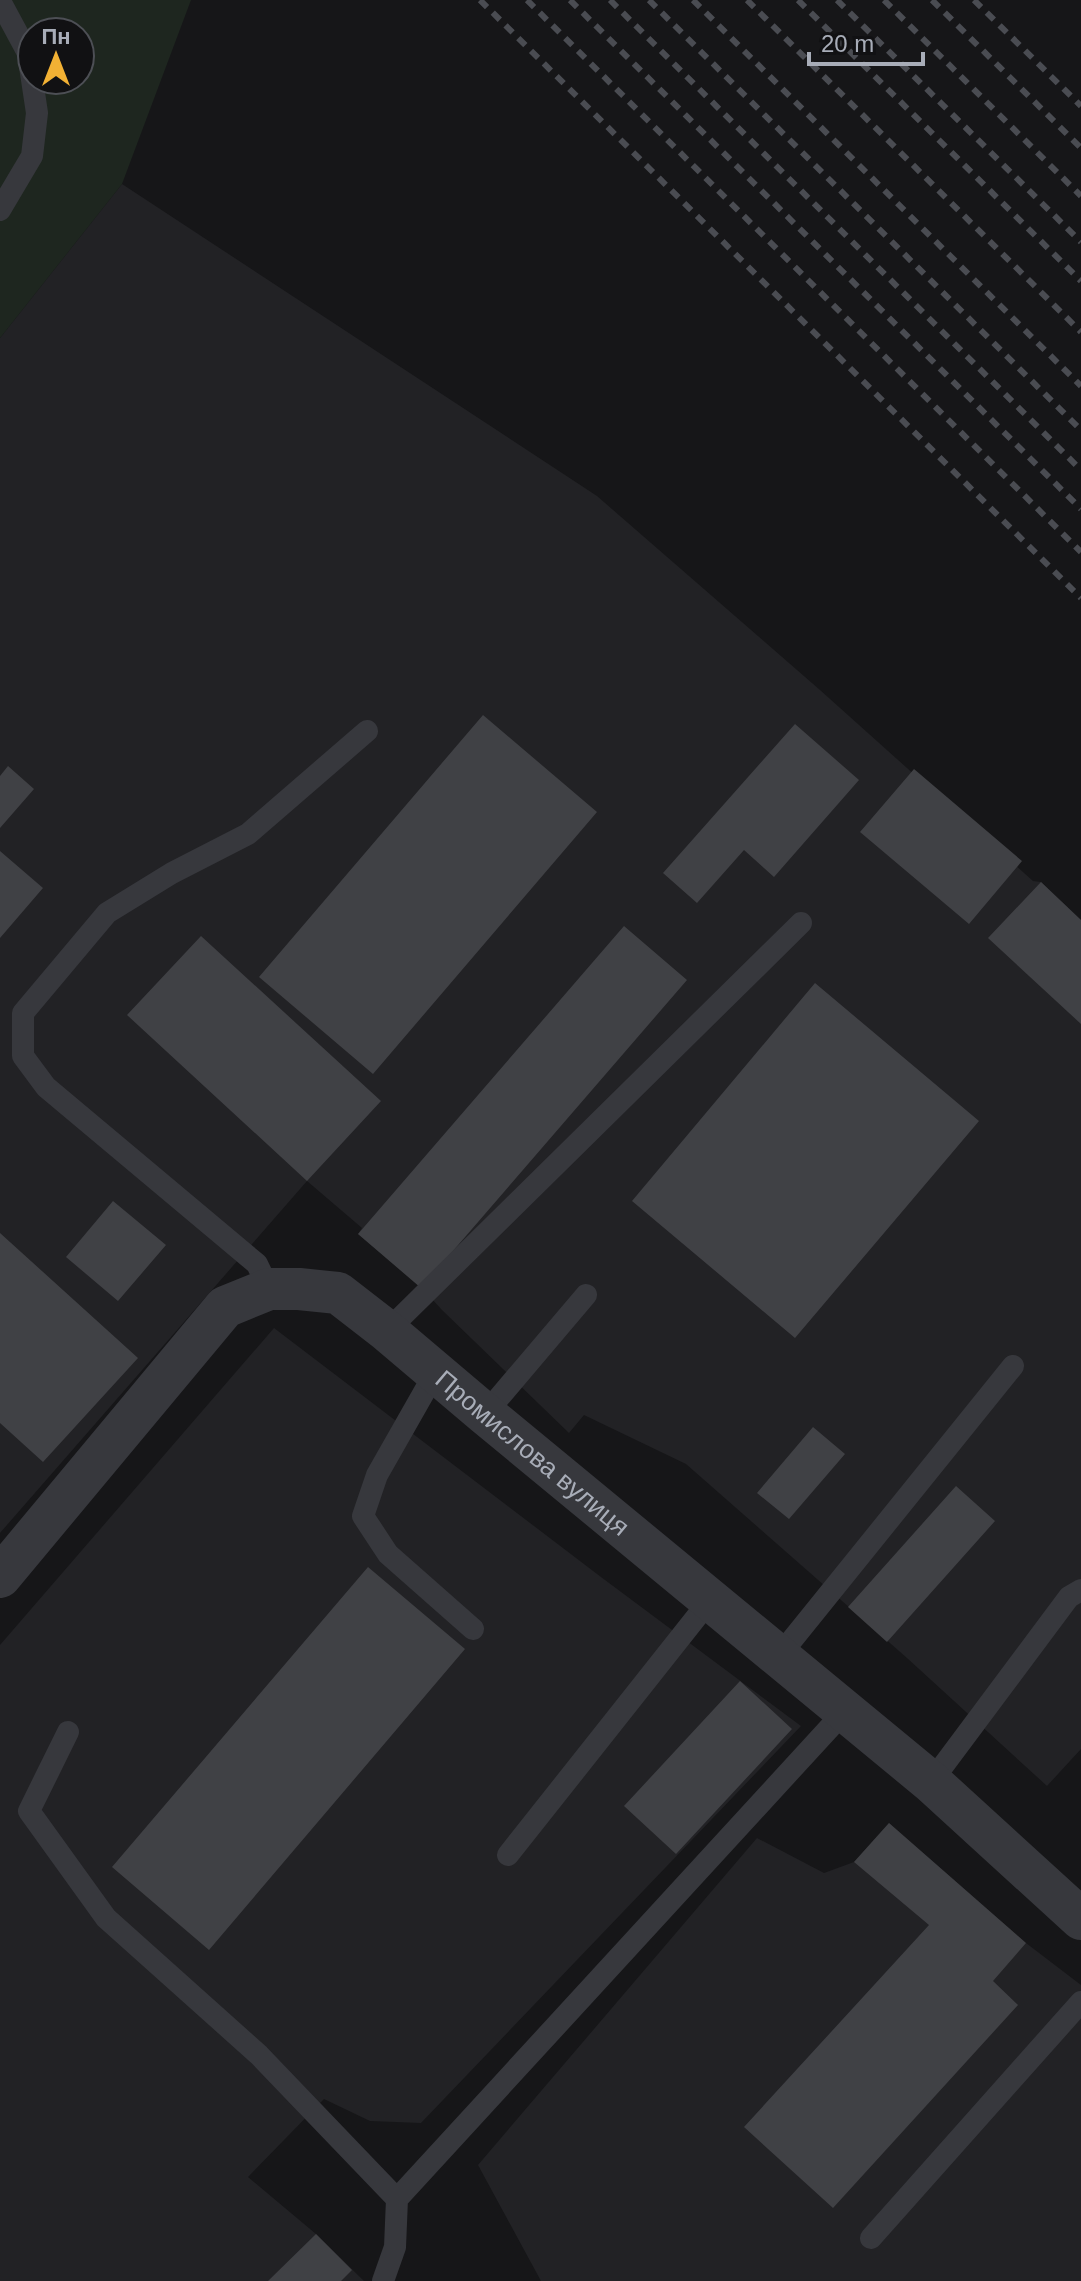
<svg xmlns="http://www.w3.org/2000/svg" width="1081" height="2281" viewBox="0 0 1081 2281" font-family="Helvetica,sans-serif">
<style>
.built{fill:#222225}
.green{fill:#1e261f;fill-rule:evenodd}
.building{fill:#404145}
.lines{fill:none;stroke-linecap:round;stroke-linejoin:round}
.lane{stroke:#37383d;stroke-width:22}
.street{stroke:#37383d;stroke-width:42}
.rail{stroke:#4a4c52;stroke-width:6;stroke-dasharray:10 8;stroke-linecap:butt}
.labels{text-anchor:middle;stroke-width:7;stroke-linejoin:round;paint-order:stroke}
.street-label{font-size:26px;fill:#a8adb8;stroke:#111113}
</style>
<rect width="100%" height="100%" fill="#161618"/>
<path class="built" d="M 122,184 L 597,496 L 820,690 L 1033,881 L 1041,882 L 1081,920 L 1081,1749 L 1047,1786 L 907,1658 L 686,1464 L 584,1415 L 569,1433 L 442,1310 L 421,1287 L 358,1234 L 362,1228 L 307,1181 L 0,1533 L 0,338 Z
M 274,1328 L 601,1577 L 801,1726 L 421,2123 L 370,2121 L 324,2099 L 248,2177 L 316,2234 L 364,2281 L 0,2281 L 0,1645 Z
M 889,1823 L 1026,1943 L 1081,1985 L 1081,2281 L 541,2281 L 478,2165 L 757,1838 L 824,1873 L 854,1862 Z"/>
<path class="green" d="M 0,0 L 191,0 L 122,184 L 0,338 ZM 32,32 L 80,32 L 80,80 L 32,80 Z"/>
<path class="building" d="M 483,715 L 597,812 L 373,1074 L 259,977 Z
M 795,724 L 859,780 L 774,877 L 744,850 L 697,903 L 663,873 Z
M 8,766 L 34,789 L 0,828 L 0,776 Z
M 914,769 L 1022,861 L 969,924 L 860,832 Z
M 0,851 L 43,888 L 0,938 Z
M 1041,882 L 1081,920 L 1081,1024 L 988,938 Z
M 624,926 L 687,980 L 421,1288 L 358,1234 Z
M 201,936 L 381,1101 L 307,1181 L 127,1015 Z
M 815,983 L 979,1121 L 795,1338 L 632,1201 Z
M 113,1201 L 166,1245 L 118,1301 L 66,1257 Z
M 0,1233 L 138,1358 L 43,1462 L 0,1423 Z
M 813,1427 L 845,1454 L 789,1519 L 757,1493 Z
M 956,1486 L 995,1521 L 887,1642 L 848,1607 Z
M 368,1567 L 465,1649 L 209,1950 L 112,1867 Z
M 740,1681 L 792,1729 L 676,1854 L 624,1806 Z
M 889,1823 L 1026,1943 L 993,1981 L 1018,2005 L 833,2208 L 744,2127 L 929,1925 L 854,1862 Z
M 316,2234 L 352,2270 L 341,2281 L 268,2281 Z"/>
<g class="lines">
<path class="lane" d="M 0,1 L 28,53 L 37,113 L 32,156 L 0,210
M 269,1289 L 257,1264 L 46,1087 L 23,1056 L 23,1013 L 107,913 L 172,873 L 248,834 L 367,731
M 387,1331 L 801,923
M 435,1373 L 377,1475 L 363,1516 L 388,1554 L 473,1629
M 485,1414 L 586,1295
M 779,1656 L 1013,1366
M 68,1732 L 29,1811 L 106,1918 L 259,2055 L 397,2199
M 931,1782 L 1069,1597 L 1081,1590
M 508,1855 L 710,1600
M 871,2238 L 1081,2002
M 383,2281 L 395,2247 L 397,2199 L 845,1711"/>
<path class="street" id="s1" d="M 0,1577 L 225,1307 L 269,1289 L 299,1289 L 338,1293 L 387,1331 L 485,1414 L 931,1782 L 1081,1919"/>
<path class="rail" d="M 480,0 L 1081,598
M 527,0 L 1081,552
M 570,0 L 1081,509
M 610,0 L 1081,470
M 649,0 L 1081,430
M 693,0 L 1081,386
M 747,0 L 1081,332
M 798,0 L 1081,281
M 837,0 L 1081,242
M 884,0 L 1081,196
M 932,0 L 1081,148
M 974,0 L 1081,106"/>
</g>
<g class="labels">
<g class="street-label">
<text dy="9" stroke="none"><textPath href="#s1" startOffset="720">Промислова вулиця</textPath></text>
</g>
</g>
<g transform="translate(56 56)"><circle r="38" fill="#111113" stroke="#4d4f55" stroke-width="2"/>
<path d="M0-6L14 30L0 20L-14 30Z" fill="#f2b134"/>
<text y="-12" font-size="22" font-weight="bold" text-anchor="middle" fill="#a8adb8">Пн</text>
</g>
<path d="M809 52v12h114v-12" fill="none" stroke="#a8adb8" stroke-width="4"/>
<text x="821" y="52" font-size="24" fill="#a8adb8" stroke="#111113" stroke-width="6" paint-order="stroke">20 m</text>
</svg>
